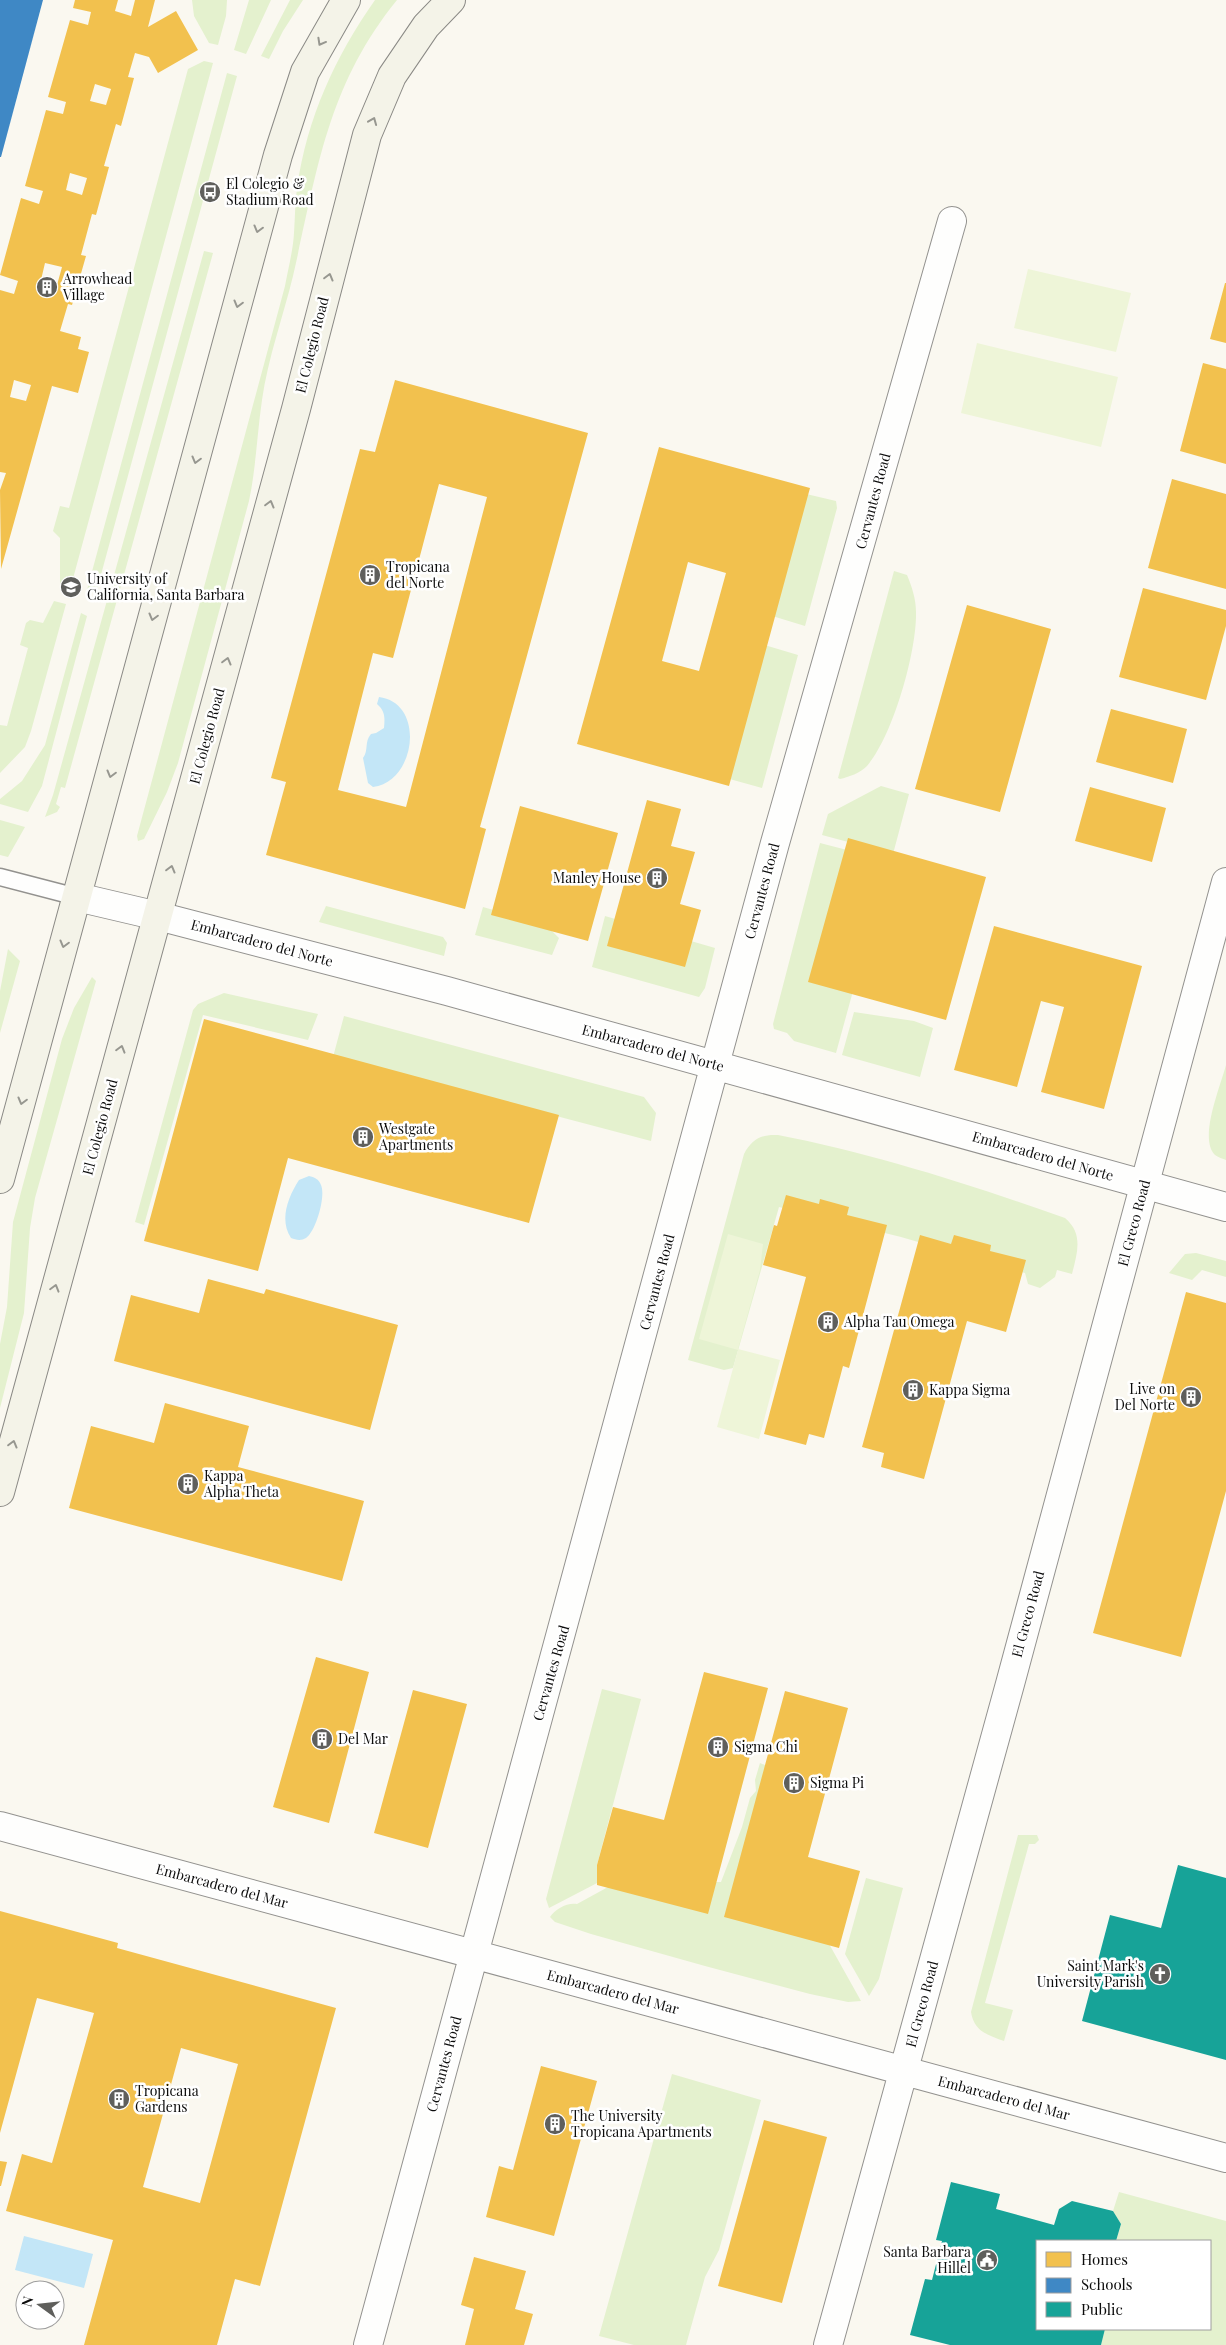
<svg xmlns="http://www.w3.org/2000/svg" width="1226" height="2345" viewBox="0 0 1226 2345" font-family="'Playfair Display',serif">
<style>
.green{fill:#e4f1ce}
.pitch{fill:#eef5d8}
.water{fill:#c3e6f7}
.homes{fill:#f2c14e;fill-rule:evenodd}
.schools{fill:#3f88c5}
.public{fill:#17a398}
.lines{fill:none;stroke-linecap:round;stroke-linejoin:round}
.service-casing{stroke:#93928f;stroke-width:19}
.minor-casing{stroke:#93928f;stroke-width:30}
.secondary-casing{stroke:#8a8985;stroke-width:30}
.service{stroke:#fefefd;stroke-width:16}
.minor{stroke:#fefefd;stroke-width:28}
.secondary{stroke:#f4f3e8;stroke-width:28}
.oneway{stroke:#979790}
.labels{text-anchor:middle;stroke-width:5;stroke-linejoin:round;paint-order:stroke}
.poi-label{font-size:14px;fill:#0c0c0c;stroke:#fff;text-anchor:start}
.street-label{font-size:14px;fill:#0c0c0c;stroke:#fff}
</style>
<rect width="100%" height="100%" fill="#faf8f0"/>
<path class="green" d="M 192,0 L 227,0 L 226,16 L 218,45 L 209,43 L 194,16 Z
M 249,0 L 271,0 L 246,54 L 234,50 Z
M 290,0 L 303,0 L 283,31 L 269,59 L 261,56 Z
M 375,0 L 397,0 C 327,86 317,172 293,276 C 283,317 268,358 262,400 C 257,434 256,468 249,501 L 178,763 L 167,792 L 144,839 L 138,841 L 137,836 L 285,286 C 288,269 293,251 294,233 C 295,218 295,203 297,188 C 307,118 335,57 375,0 Z
M 204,61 L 213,63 L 71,586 L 60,583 L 60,538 L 53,531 L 60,506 L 69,508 L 188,69 Z
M 227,73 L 237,76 L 96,593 L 87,590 Z
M 204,251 L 213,253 L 65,788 L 61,787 L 56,804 L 60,807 L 57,812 L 45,817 L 53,795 Z
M 802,493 L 836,501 L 837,508 L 805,626 L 769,615 Z
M 894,571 L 907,575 C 912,587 916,599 916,612 C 917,651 893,736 867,766 C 860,773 849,777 840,779 L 838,778 Z
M 54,601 L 66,604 L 31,731 L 25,747 L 0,773 L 0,725 L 7,726 L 28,648 L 20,645 L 26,623 L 30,620 L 43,623 Z
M 81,613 L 87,616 L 42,786 L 28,812 L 0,804 L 0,799 L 22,781 L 45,745 Z
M 761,644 L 798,655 L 762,788 L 726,778 Z
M 881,786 L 909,794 L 893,854 L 822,835 L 828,814 Z
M 0,820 L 25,827 L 8,857 L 0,855 Z
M 820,843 L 847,850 L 853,991 L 836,1053 L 794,1041 L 787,1033 L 774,1029 L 773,1024 Z
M 326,906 L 443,937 L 447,943 L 444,956 L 319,922 Z
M 483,907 L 546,925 L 559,938 L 552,955 L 475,935 Z
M 605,916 L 715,948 L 705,988 L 699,997 L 592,967 Z
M 8,949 L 20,961 L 0,1033 L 0,991 Z
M 92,977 L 96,981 L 35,1198 L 30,1228 L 24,1313 L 0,1408 L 0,1344 L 7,1307 L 13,1222 L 62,1039 L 74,1008 Z
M 224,993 L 318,1014 L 308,1040 L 203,1015 L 144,1225 L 135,1222 L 193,1010 L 198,1004 Z
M 854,1012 L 914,1021 L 933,1028 L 920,1077 L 842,1055 Z
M 344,1016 L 644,1097 L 656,1113 L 651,1141 L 333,1057 Z
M 1226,1065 L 1226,1160 C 1223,1159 1218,1157 1215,1155 C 1198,1139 1221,1085 1226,1065 Z
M 778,1135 C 872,1153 975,1186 1065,1218 C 1084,1234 1077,1253 1072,1274 L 1057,1270 L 1055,1277 L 1040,1288 L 1028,1284 L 1025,1273 L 901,1237 L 779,1207 L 733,1368 L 724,1370 L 688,1360 L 744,1154 C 752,1139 762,1134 778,1135 Z
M 1196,1253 L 1226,1261 L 1226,1277 L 1202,1270 L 1192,1280 L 1169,1273 L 1185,1254 Z
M 602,1689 L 641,1699 L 597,1865 L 601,1881 L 549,1908 L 546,1899 Z
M 760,1763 L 777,1770 L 828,1942 L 861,2001 L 848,2002 L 810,1994 L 705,1966 L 591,1934 L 555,1922 L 550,1917 C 555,1909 568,1902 577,1904 L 619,1881 L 721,1882 L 742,1827 L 750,1798 L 756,1791 L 755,1780 Z
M 1018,1835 L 1037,1835 L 1039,1840 L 1035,1844 L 1029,1844 L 985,2003 L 1013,2010 L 1004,2041 C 987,2035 974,2031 971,2012 Z
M 866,1878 L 903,1888 L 879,1979 L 869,1996 L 845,1954 Z
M 672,2074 L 761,2100 L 719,2250 L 705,2277 L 686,2345 L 634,2345 L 599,2336 Z
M 1119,2192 L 1226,2221 L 1226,2345 L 1101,2345 L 1105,2329 L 1210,2329 L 1210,2241 L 1116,2241 L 1121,2224 L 1113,2211 Z"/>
<path class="pitch" d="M 1028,269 L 1131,293 L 1116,352 L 1014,328 Z
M 977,343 L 1118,377 L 1101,447 L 961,413 Z
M 728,1234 L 763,1244 L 760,1270 L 738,1349 L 780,1360 L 759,1439 L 717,1427 L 738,1350 L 699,1339 Z"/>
<path class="water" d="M 379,697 C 426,703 416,782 373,787 L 368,783 L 363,758 C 369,750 364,742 371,734 L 376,733 L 384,728 C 385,717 385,711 377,704 Z
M 309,1176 C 314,1177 319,1179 321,1185 C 326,1196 316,1231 306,1238 C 301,1241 296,1240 291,1238 C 279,1220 288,1197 299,1180 Z
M 24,2236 L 93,2254 L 84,2288 L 15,2270 Z"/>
<path class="homes" d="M 75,0 L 118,0 L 115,11 L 131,16 L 135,0 L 155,0 L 148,27 L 176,11 L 198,50 L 158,73 L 149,57 L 135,53 L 128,77 L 134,78 L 121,126 L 116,124 L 104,166 L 109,167 L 96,215 L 92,214 L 81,255 L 86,256 L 72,305 L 68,304 L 60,331 L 81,337 L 78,349 L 89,352 L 78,393 L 52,386 L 1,569 L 0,490 L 6,473 L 0,472 L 0,290 L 14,294 L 18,281 L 0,275 L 21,198 L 39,204 L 43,191 L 25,186 L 46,110 L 63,114 L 66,102 L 48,97 L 70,20 L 88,25 L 91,12 L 73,8 ZM 95,84 L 111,89 L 106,105 L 90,101 ZM 70,173 L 87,178 L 82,195 L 66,190 ZM 45,263 L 62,267 L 57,285 L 41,280 ZM 14,380 L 31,385 L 26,401 L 10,397 Z
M 1225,283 L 1226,283 L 1226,343 L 1210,339 Z
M 1203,363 L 1226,369 L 1226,464 L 1180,451 Z
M 395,380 L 588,433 L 480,827 L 486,829 L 465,909 L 266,855 L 286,782 L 271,778 L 360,449 L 375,452 ZM 439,484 L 487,497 L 406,807 L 338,790 L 373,653 L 393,658 Z
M 659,447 L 810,488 L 729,786 L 577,744 ZM 688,562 L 726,573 L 699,671 L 662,661 Z
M 1172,479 L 1226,494 L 1226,589 L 1148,568 Z
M 1143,588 L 1226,610 L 1226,626 L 1206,700 L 1119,677 Z
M 967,605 L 1051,629 L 1000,812 L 915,789 Z
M 1111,709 L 1187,729 L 1173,783 L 1096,762 Z
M 1090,787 L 1166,808 L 1152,862 L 1075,841 Z
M 647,800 L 681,809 L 671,846 L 695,852 L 680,904 L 701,910 L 685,967 L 607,946 Z
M 520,806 L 618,833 L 588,941 L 491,915 Z
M 848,838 L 986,877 L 946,1020 L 808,982 Z
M 994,926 L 1142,966 L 1104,1109 L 1041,1092 L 1064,1007 L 1041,1001 L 1017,1087 L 954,1070 Z
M 204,1019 L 559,1115 L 529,1223 L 288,1158 L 258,1271 L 144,1241 Z
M 786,1195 L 819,1204 L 820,1199 L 849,1207 L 847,1215 L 887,1225 L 849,1368 L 843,1366 L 824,1438 L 809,1434 L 806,1445 L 764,1434 L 806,1277 L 763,1265 L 774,1225 L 777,1226 Z
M 920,1235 L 951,1244 L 954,1235 L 991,1245 L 990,1251 L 1026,1260 L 1006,1332 L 967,1321 L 924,1479 L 881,1467 L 884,1453 L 862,1447 Z
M 208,1279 L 264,1294 L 266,1289 L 398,1325 L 370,1430 L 114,1361 L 131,1295 L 199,1313 Z
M 1186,1292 L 1226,1303 L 1226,1491 L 1181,1657 L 1093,1633 Z
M 165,1403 L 249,1426 L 238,1467 L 364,1501 L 342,1581 L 69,1508 L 91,1426 L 154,1443 Z
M 316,1657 L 369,1672 L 329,1823 L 273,1807 Z
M 704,1672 L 768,1688 L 708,1914 L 597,1885 L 597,1865 L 613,1807 L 664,1820 Z
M 413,1690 L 467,1704 L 428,1848 L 374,1833 Z
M 785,1691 L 848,1708 L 808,1857 L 860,1871 L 839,1948 L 724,1917 Z
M 0,1911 L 118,1943 L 117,1948 L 336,2008 L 260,2286 L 235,2279 L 217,2345 L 84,2345 L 113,2240 L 6,2211 L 22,2154 L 52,2163 L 94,2013 L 37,1998 L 0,2133 ZM 181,2048 L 238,2064 L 200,2203 L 143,2187 Z
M 541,2066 L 597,2081 L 554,2236 L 486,2217 L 499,2166 L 513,2170 Z
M 764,2120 L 827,2137 L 782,2303 L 718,2286 Z
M 0,2161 L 7,2162 L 1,2186 L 0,2186 Z
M 474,2257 L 526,2271 L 515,2309 L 533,2314 L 524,2345 L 465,2345 L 474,2309 L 461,2305 Z"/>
<path class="schools" d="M 0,0 L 43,0 L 1,157 L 0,157 Z"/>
<path class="public" d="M 1178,1865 L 1226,1878 L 1226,2060 L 1082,2021 L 1110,1915 L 1161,1928 Z
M 951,2182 L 1000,2194 L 996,2209 L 1054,2225 L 1059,2209 L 1072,2201 L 1113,2211 L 1121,2224 L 1116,2241 L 1037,2241 L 1037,2329 L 1105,2329 L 1101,2345 L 950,2345 L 910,2335 L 925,2279 L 932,2280 L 942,2241 L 936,2240 Z"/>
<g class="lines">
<g class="service-casing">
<path id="service" d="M 0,877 L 77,897"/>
</g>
<g class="minor-casing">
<path id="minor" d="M 77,897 L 158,916 L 447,991 L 1226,1207
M 0,1826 L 1226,2158
M 368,2345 L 775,843 L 952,221
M 828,2345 L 1010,1684 L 1226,882"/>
</g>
<g class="secondary-casing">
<path id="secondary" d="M 0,1179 L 278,155 L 305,72 L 346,0
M 0,1492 L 296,409 L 367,135 L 392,76 L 426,26 L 451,0"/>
</g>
<use href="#service" class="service"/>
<use href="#minor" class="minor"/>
<use href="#secondary" class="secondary"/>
</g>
<defs><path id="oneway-chevron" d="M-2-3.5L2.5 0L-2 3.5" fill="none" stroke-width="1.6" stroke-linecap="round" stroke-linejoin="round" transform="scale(1.25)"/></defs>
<g class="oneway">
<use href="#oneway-chevron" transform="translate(321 42) rotate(119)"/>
<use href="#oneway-chevron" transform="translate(373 121) rotate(-68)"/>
<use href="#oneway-chevron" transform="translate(258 229) rotate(105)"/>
<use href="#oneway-chevron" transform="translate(329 277) rotate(-75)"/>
<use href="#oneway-chevron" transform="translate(238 304) rotate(105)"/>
<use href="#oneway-chevron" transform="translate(196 460) rotate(105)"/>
<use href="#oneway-chevron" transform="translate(270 504) rotate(-75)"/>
<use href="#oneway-chevron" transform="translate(153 617) rotate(105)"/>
<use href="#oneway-chevron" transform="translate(227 661) rotate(-75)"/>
<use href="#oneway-chevron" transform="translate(111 774) rotate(105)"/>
<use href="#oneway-chevron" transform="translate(171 869) rotate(-75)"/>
<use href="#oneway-chevron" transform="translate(64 944) rotate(105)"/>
<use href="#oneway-chevron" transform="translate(121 1049) rotate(-74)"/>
<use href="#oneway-chevron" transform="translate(22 1101) rotate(105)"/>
<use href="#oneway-chevron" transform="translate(55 1288) rotate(-74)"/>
<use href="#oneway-chevron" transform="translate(13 1444) rotate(-75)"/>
</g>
<defs>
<g id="bus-disc" transform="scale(1.125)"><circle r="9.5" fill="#5f5f5c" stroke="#fff"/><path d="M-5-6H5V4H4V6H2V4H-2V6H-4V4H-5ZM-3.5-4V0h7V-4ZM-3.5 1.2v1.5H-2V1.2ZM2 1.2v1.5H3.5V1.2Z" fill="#fff"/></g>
<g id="building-disc" transform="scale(1.125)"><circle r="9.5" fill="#5f5f5c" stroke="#fff"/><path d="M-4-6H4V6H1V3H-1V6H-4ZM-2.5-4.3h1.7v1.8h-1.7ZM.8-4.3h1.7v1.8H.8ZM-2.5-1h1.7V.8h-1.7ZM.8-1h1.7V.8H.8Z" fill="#fff"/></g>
<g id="university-disc" transform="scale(1.125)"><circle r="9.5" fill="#5f5f5c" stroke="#fff"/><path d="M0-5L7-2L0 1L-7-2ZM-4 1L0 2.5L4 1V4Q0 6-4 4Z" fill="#fff"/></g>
<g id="church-disc" transform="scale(1.125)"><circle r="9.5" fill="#5f5f5c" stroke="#fff"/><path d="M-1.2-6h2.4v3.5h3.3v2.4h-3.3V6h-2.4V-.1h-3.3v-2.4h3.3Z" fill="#fff"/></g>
<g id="civic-disc" transform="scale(1.125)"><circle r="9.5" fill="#5f5f5c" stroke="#fff"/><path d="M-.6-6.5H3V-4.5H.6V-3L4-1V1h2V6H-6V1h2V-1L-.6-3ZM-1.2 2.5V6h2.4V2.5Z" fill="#fff"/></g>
</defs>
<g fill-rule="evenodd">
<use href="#bus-disc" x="210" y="192"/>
<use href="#building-disc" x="47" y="287"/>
<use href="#building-disc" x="370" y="575"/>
<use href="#university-disc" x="71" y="587"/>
<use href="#building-disc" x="657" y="878"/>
<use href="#building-disc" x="363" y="1137"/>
<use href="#building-disc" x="828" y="1322"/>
<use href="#building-disc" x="913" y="1390"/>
<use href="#building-disc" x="1191" y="1397"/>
<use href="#building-disc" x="188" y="1484"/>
<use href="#building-disc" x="322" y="1739"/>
<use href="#building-disc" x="718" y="1747"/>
<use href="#building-disc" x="794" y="1783"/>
<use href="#church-disc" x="1160" y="1974"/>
<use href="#building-disc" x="119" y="2099"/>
<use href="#building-disc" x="555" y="2124"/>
<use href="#civic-disc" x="987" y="2260"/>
</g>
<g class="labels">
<g class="poi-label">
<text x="226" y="189">El Colegio &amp;<tspan x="226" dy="16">Stadium Road</tspan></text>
<text x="63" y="284">Arrowhead<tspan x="63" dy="16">Village</tspan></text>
<text x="386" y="572">Tropicana<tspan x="386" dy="16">del Norte</tspan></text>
<text x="87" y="584">University of<tspan x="87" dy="16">California, Santa Barbara</tspan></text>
<text x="641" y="883" text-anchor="end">Manley House</text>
<text x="379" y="1134">Westgate<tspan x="379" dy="16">Apartments</tspan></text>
<text x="844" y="1327">Alpha Tau Omega</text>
<text x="1175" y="1394" text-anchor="end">Live on<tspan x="1175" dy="16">Del Norte</tspan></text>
<text x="929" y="1395">Kappa Sigma</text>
<text x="204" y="1481">Kappa<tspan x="204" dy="16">Alpha Theta</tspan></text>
<text x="338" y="1744">Del Mar</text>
<text x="734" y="1752">Sigma Chi</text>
<text x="810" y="1788">Sigma Pi</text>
<text x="1144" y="1971" text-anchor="end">Saint Mark's<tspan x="1144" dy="16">University Parish</tspan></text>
<text x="135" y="2096">Tropicana<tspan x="135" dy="16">Gardens</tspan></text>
<text x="571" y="2121">The University<tspan x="571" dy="16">Tropicana Apartments</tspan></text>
<text x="971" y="2257" text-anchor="end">Santa Barbara<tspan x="971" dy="16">Hillel</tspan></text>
</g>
<g class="street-label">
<text transform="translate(312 345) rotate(-76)" y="5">El Colegio Road</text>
<text transform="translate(873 501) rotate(-75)" y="5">Cervantes Road</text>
<text transform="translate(207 736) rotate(-75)" y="5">El Colegio Road</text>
<text transform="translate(762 891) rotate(-75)" y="5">Cervantes Road</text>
<text transform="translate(262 943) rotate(15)" y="5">Embarcadero del Norte</text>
<text transform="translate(653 1048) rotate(15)" y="5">Embarcadero del Norte</text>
<text transform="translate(100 1127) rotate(-75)" y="5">El Colegio Road</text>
<text transform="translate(1043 1156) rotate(16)" y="5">Embarcadero del Norte</text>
<text transform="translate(1134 1223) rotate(-75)" y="5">El Greco Road</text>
<text transform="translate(657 1282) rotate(-75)" y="5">Cervantes Road</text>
<text transform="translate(1028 1614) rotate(-75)" y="5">El Greco Road</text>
<text transform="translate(551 1673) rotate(-74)" y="5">Cervantes Road</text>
<text transform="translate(222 1886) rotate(15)" y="5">Embarcadero del Mar</text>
<text transform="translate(613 1992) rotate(15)" y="5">Embarcadero del Mar</text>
<text transform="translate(922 2004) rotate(-75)" y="5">El Greco Road</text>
<text transform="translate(444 2064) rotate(-75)" y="5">Cervantes Road</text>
<text transform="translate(1004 2098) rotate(15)" y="5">Embarcadero del Mar</text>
</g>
</g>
<rect x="1036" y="2240" width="175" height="90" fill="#ffffff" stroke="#9e9e9e"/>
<rect x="1046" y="2252" width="25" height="15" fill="#f2c14e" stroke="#9e9e9e"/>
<text x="1081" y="2265" font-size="15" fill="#0c0c0c">Homes</text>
<rect x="1046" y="2278" width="25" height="15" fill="#3f88c5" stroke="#9e9e9e"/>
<text x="1081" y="2290" font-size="15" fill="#0c0c0c">Schools</text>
<rect x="1046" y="2302" width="25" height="15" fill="#17a398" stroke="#9e9e9e"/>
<text x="1081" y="2315" font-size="15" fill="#0c0c0c">Public</text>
<g transform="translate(40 2305) rotate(285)"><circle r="24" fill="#ffffff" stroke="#9e9e9e"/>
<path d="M0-4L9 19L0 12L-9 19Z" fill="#5f5f5c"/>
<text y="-8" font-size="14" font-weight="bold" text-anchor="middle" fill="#0c0c0c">N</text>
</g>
</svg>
